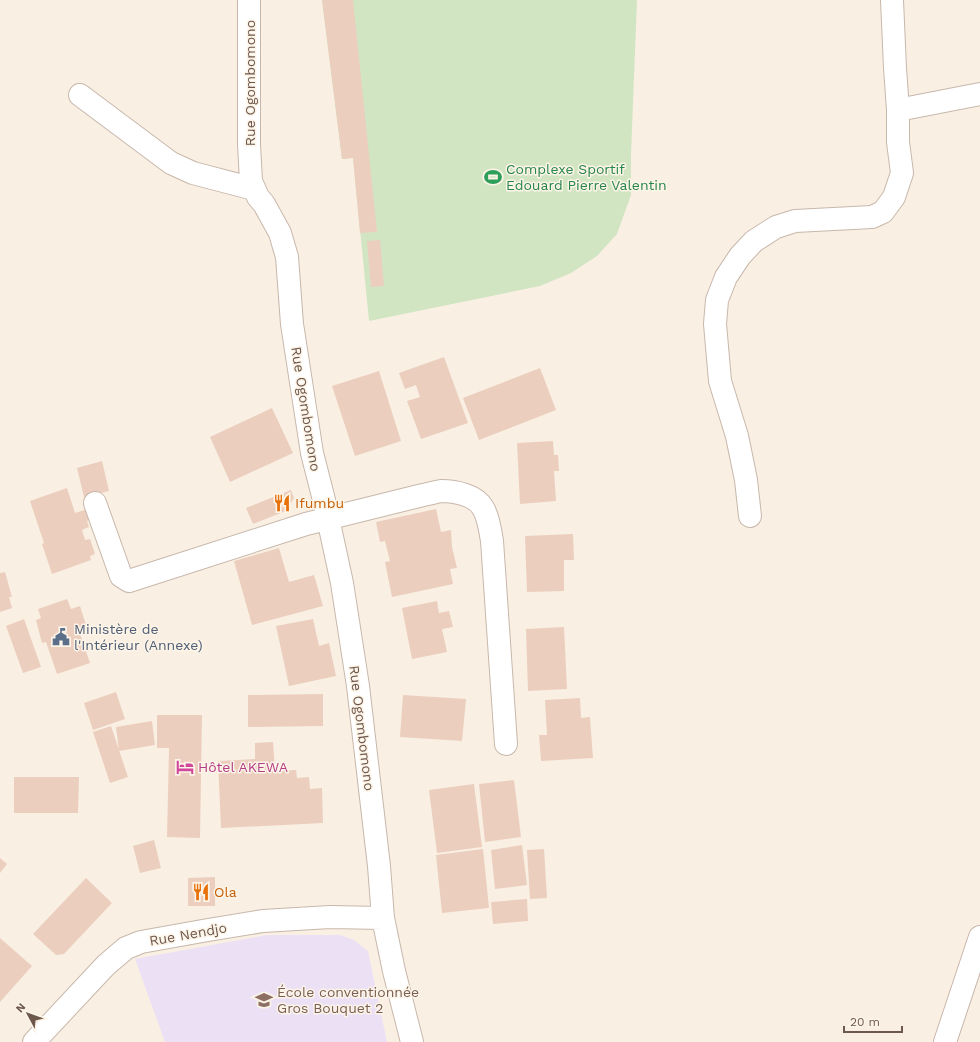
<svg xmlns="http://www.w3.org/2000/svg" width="980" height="1042" viewBox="0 0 980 1042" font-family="'Work Sans',sans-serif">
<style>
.education{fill:#ece0f5}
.green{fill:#d2e5c3}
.building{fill:#ebcebe}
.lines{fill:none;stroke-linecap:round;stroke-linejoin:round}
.minor-casing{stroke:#c8b7ab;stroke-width:24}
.minor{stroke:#fff;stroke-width:22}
.labels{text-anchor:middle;stroke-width:3;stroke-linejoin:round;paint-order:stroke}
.street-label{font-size:14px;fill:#6e574c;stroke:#fdf4e8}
.leisure-label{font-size:14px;fill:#27864d;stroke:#fdf4e8;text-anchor:start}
.food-label{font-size:14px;fill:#c56008;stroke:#fdf4e8;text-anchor:start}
.service-label{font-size:14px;fill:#4e5e75;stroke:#fdf4e8;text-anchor:start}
.hotel-label{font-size:14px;fill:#b23c85;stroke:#fdf4e8;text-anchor:start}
.education-label{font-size:14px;fill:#785e54;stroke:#fdf4e8;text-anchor:start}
</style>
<rect width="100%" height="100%" fill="#f9f0e3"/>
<path class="education" d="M 267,935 L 340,935 L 354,940 L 368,951 L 387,1042 L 165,1042 L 135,959 Z"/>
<path class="green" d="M 322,0 L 637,0 L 631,155 L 631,195 L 617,234 L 597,256 L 571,273 L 540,286 L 369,321 L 353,158 L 342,159 Z"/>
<path class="building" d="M 322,0 L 353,0 L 377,232 L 360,233 L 353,158 L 342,159 Z
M 380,240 L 384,286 L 371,287 L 367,241 Z
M 444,357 L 468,423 L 421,439 L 407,401 L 420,397 L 416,385 L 405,389 L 399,373 Z
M 540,368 L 556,410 L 479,440 L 463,398 Z
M 379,371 L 401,441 L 355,456 L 332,386 Z
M 272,408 L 293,453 L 230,482 L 210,437 Z
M 553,441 L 554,455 L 558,455 L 559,471 L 554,471 L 556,501 L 520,504 L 517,443 Z
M 102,461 L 109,491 L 84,497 L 77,468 Z
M 67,488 L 75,513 L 88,509 L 92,519 L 87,521 L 89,527 L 82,530 L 85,540 L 90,539 L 95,554 L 90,556 L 91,560 L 52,574 L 42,544 L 44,543 L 30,501 Z
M 291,490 L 294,498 L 286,511 L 253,524 L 246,508 Z
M 436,509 L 441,532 L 451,530 L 452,547 L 457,568 L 450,569 L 453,584 L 392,597 L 385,562 L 390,561 L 385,541 L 380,542 L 376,522 Z
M 573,534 L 574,560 L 564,560 L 564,591 L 527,592 L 525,536 Z
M 279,548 L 289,582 L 314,575 L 323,606 L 252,625 L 234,561 Z
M 5,572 L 12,597 L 9,597 L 12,608 L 0,612 L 0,573 Z
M 67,599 L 71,609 L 80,606 L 87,628 L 79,631 L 90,663 L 57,674 L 46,642 L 42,643 L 36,620 L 41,618 L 38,609 Z
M 437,601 L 439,613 L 449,611 L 453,627 L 442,629 L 447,652 L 412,659 L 402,608 Z
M 24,619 L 41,667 L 23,673 L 6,626 Z
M 313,619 L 319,646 L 329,643 L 336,676 L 289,686 L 276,626 Z
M 564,627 L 567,689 L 528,691 L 526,629 Z
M 116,692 L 125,719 L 93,730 L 84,703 Z
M 323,694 L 323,726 L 248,727 L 248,695 Z
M 403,695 L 466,699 L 462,741 L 400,737 Z
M 580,698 L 581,718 L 590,717 L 593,758 L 541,761 L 539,735 L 547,735 L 545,700 Z
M 157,715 L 202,715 L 200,838 L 167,837 L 169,748 L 157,748 Z
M 152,721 L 155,745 L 119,751 L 116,727 Z
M 111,726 L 128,777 L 110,783 L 93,732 Z
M 273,742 L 275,771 L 296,770 L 297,778 L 309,777 L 310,789 L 322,788 L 323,823 L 221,828 L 218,761 L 255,759 L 255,743 Z
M 14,777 L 79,777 L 78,813 L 14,813 Z
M 514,780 L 521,837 L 485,842 L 479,784 Z
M 474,784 L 482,847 L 437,853 L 429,790 Z
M 154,840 L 161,868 L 140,873 L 133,846 Z
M 522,845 L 527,885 L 495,889 L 491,850 Z
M 483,849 L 489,908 L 442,913 L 436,855 Z
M 544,849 L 547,898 L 530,899 L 527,850 Z
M 0,858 L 7,864 L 0,873 Z
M 215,877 L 215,906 L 188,906 L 188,878 Z
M 86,878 L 112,903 L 64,954 L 56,955 L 33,934 Z
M 527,899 L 528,921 L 493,924 L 491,902 Z
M 0,938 L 32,966 L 0,1002 Z"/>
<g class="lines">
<g class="minor-casing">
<path id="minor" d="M 249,0 L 249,145 L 251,181 L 258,197 L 264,204 L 280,233 L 287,257 L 292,324 L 312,453 L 324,500 L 342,583 L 358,686 L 379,866 L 383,918 L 394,971 L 412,1042
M 80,95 L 171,163 L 193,173 L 254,189
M 898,110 L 980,94
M 95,503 L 121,576 L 129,581 L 306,524 L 423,495 C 429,494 435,492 441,491 C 455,491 476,495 483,508 C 489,518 490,530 492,541 L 506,744
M 750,516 L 746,480 L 737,436 L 720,381 L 715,324 L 717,300 L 726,277 L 740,256 L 754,241 L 776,227 L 795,221 L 872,217 L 883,212 L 894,197 L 902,173 L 898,142 L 898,110 L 895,68 L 892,0
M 34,1042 L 106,965 L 126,948 L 141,942 L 208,930 L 263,921 L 330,917 L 383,918
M 945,1042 L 980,937"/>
</g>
<use href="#minor" class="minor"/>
</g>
<defs>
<g id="stadium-bare" transform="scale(1.38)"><path d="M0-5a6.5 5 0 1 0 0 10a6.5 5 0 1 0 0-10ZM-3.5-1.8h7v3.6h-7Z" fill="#2e9e5b" stroke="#fdf4e8" stroke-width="2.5" paint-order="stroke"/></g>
<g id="restaurant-bare" transform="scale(1.38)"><path d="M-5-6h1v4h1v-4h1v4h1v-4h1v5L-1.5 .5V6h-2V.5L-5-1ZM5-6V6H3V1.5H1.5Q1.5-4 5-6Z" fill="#e8710a" stroke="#fdf4e8" stroke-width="2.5" paint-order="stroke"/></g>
<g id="civic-bare" transform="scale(1.38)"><path d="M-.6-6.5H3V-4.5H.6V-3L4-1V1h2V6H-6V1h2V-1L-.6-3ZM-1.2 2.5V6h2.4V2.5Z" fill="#5c6f8a" stroke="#fdf4e8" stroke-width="2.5" paint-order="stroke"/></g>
<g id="hotel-bare" transform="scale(1.38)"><path d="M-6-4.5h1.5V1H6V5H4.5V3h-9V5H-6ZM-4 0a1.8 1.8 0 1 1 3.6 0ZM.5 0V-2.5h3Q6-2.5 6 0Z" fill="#d1479c" stroke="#fdf4e8" stroke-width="2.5" paint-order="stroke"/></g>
<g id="school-bare" transform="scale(1.38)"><path d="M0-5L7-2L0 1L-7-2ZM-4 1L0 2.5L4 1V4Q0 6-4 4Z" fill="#8d6e63" stroke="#fdf4e8" stroke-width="2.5" paint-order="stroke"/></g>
</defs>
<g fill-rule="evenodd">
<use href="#stadium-bare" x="493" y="177"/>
<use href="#restaurant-bare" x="282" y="503"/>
<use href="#civic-bare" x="61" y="637"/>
<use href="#hotel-bare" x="185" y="767"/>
<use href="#restaurant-bare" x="201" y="892"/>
<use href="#school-bare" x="264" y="1000"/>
</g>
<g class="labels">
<g class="street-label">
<text transform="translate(250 83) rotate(-90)" y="5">Rue Ogombomono</text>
<text transform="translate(306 409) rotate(81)" y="5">Rue Ogombomono</text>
<text transform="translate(362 728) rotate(83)" y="5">Rue Ogombomono</text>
<text transform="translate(188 934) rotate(-10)" y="5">Rue Nendjo</text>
</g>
<g class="leisure-label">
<text x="506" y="174">Complexe Sportif<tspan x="506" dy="16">Edouard Pierre Valentin</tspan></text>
</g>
<g class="food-label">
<text x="295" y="508">Ifumbu</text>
<text x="214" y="897">Ola</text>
</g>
<g class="service-label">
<text x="74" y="634">Ministère de<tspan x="74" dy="16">l'Intérieur (Annexe)</tspan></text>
</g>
<g class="hotel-label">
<text x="198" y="772">Hôtel AKEWA</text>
</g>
<g class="education-label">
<text x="277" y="997">École conventionnée<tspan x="277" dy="16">Gros Bouquet 2</tspan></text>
</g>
</g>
<g transform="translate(28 1014) rotate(311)" stroke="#fdf4e8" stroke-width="3" paint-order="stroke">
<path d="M0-3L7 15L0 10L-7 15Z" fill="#6e574c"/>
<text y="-6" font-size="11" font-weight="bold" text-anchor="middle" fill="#6e574c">N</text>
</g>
<path d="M844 1026v6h58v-6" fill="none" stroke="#6e574c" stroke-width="2"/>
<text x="850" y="1026" font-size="12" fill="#6e574c" stroke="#fdf4e8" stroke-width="3" paint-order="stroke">20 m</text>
</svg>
